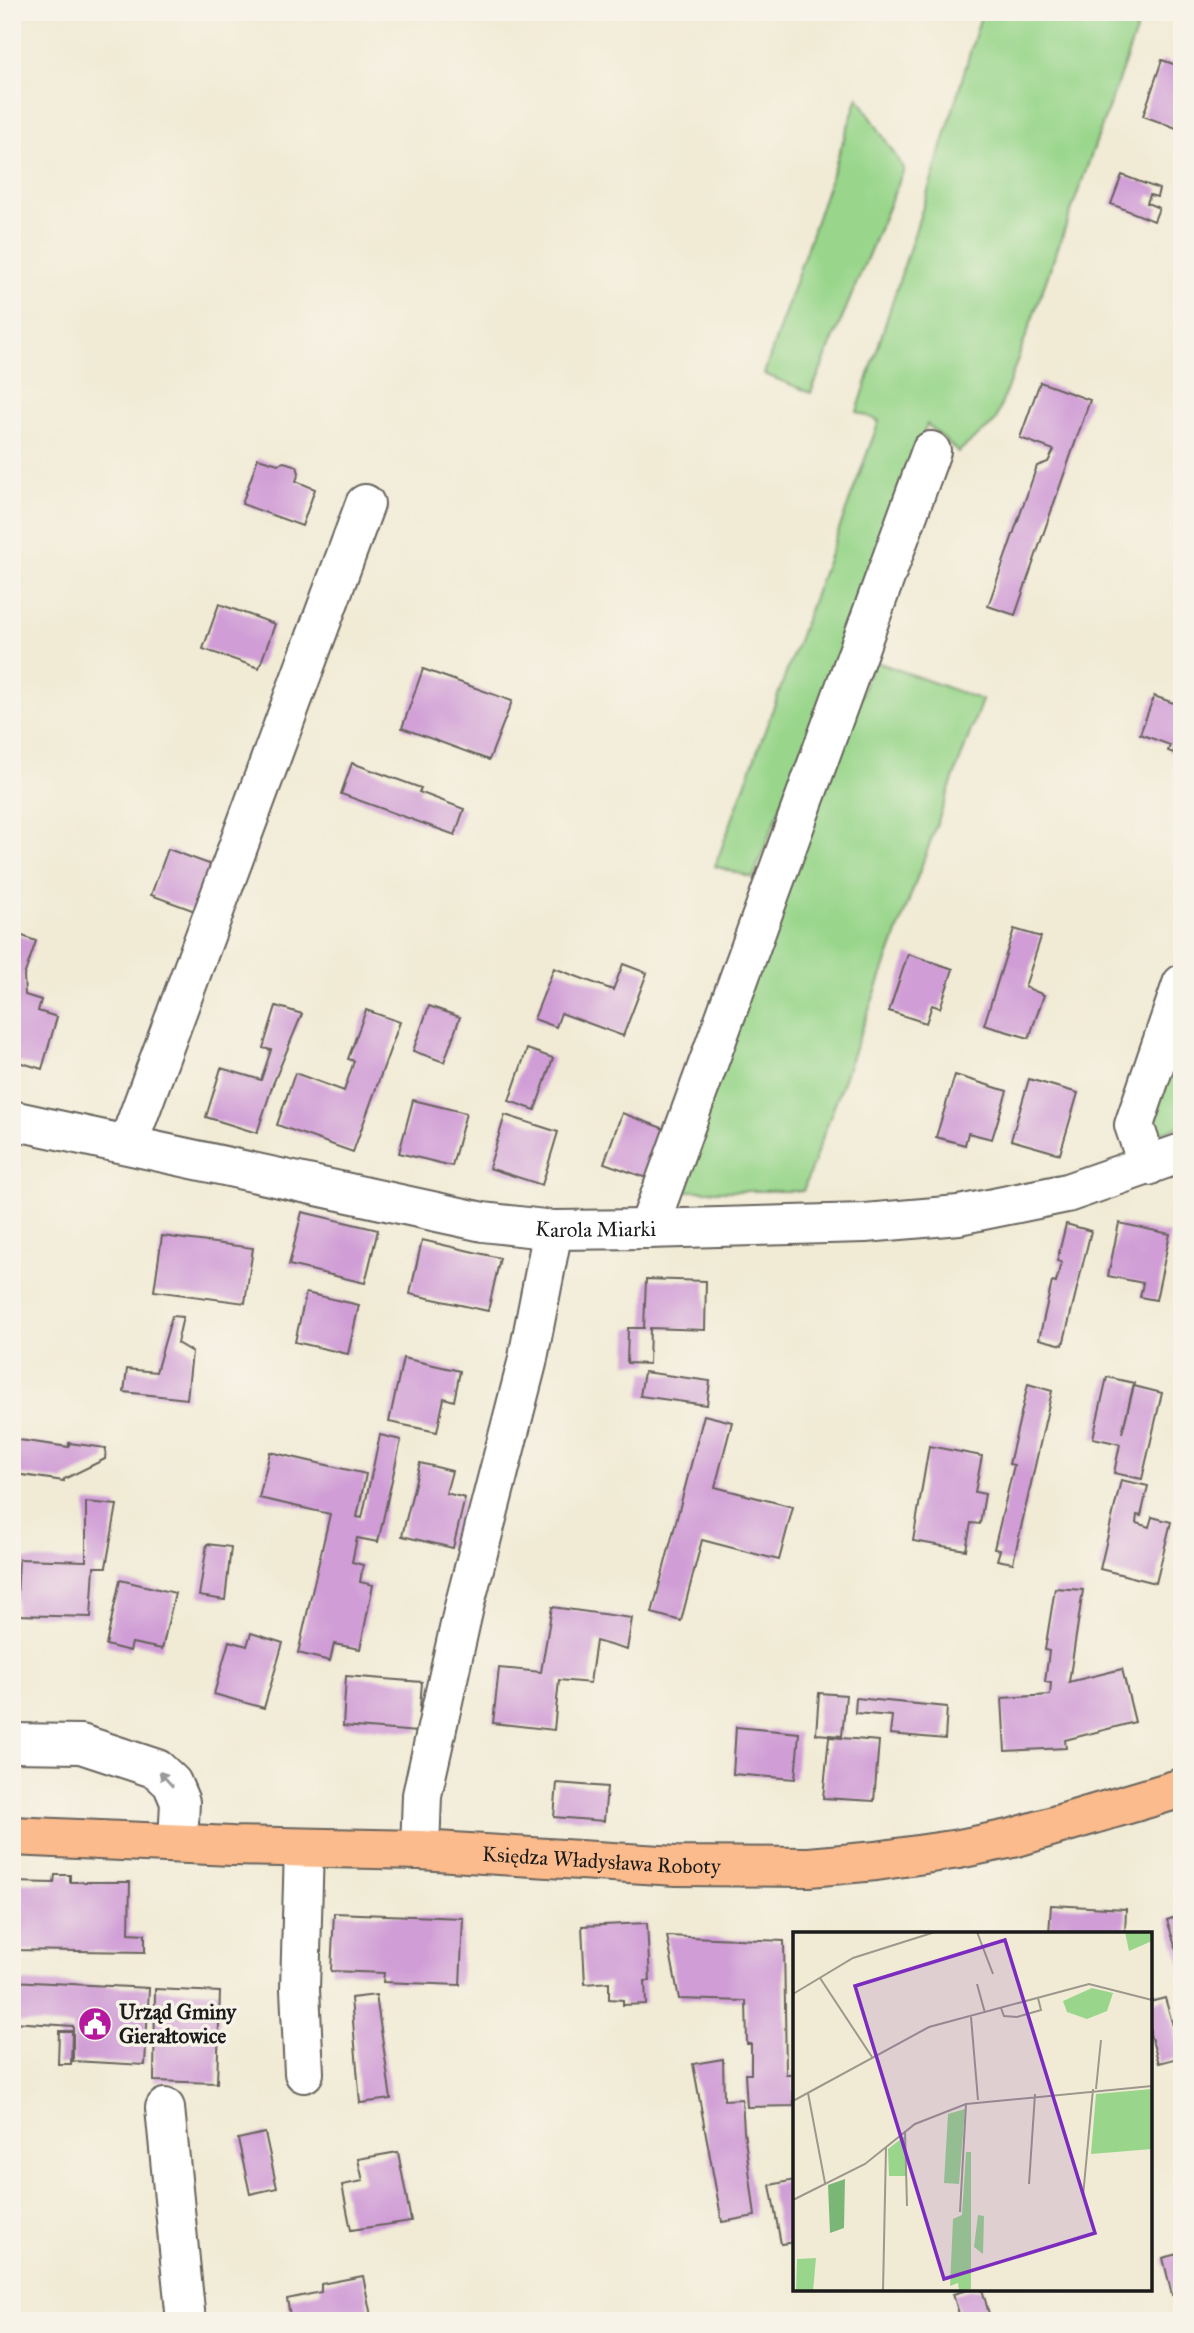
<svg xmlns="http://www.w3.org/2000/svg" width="1194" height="2333" viewBox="0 0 1194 2333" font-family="'IM FELL Great Primer',serif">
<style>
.grass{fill:#99d68b;stroke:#5a7954;stroke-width:2}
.building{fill:#d09dd6}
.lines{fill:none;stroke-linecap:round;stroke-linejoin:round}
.minor-casing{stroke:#67645d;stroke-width:42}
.major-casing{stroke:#67645d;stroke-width:42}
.minor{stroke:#fff;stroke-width:38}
.major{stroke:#fbbb8c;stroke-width:38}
.oneway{fill:#999}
.labels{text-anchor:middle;stroke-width:7;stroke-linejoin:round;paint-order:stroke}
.street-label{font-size:21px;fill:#1c1c1c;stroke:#f7f3e8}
.poi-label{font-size:21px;font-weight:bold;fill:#1c1c1c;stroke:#f7f3e8;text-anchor:start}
.inset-road{fill:none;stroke:#9c988b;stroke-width:2}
.view{fill:#7b2cbf;fill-opacity:0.15;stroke:#7b2cbf;stroke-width:3.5}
.inset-edge{fill:none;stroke:#1c1c1c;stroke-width:3.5}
</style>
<rect width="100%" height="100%" fill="#f7f3e8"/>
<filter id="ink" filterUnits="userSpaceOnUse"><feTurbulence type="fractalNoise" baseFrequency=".0143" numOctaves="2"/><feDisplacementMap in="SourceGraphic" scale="14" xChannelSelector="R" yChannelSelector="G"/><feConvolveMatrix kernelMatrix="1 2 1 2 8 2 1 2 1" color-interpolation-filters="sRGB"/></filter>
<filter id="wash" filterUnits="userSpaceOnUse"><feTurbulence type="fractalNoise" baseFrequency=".00686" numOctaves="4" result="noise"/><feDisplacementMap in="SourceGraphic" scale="28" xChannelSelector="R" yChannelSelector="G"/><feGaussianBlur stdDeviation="1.57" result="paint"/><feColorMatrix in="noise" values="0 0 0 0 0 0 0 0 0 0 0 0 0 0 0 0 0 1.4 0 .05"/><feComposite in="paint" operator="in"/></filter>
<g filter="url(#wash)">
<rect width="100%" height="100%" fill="#f1ebd5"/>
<path class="grass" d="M 982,12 L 1143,12 L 995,422 L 958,452 L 927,424 L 753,878 L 715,866 L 879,421 L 857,412 L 938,160 Z
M 858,97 L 904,169 L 811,393 L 764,374 Z
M 874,661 L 982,700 L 803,1191 L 670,1191 Z
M 1182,1013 L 1182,1125 L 1153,1136 L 1144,1125 Z"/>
<g id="blocks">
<path class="building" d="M 1162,60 L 1182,67 L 1182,130 L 1143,116 Z
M 1122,175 L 1159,189 L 1157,197 L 1150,195 L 1147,203 L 1159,208 L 1154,221 L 1111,204 Z
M 1040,382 L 1090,400 L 1015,615 L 988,606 L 1037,466 L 1048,462 L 1054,450 L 1020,438 Z
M 258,458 L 278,464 L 284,462 L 297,466 L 299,473 L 296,481 L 315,489 L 302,526 L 242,504 Z
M 219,604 L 275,624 L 259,668 L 203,649 Z
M 423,669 L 512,701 L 489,760 L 402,728 Z
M 1154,696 L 1182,706 L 1182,756 L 1168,751 L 1170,745 L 1140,734 Z
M 352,763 L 421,788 L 419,792 L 464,809 L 455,835 L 341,794 Z
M 168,849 L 220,868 L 203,914 L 151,895 Z
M 1014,929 L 1041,937 L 1025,987 L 1044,995 L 1029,1038 L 984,1025 Z
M 12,932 L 36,941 L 24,976 L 25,995 L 41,1000 L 38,1011 L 57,1017 L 42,1069 L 12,1060 Z
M 908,954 L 953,969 L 940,1008 L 932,1005 L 926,1023 L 889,1011 Z
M 623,964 L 647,973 L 623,1036 L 561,1013 L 556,1027 L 534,1019 L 554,968 L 613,990 Z
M 276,1006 L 302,1014 L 273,1084 L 257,1133 L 206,1117 L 221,1068 L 261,1080 L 271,1050 L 263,1048 Z
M 429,1006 L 460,1017 L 444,1062 L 413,1051 Z
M 366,1010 L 400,1022 L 353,1152 L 277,1125 L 295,1073 L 344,1091 L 354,1061 L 348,1059 Z
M 527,1049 L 553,1058 L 535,1110 L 509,1101 Z
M 955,1075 L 1007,1091 L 992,1139 L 968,1133 L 965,1145 L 936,1137 Z
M 1029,1079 L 1078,1093 L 1060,1154 L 1011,1140 Z
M 413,1100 L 466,1113 L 452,1166 L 399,1153 Z
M 622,1113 L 673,1132 L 655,1181 L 604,1163 Z
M 505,1115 L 558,1132 L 542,1185 L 489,1168 Z
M 302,1212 L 378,1230 L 365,1283 L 289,1265 Z
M 1119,1223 L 1170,1234 L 1156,1300 L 1140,1297 L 1143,1283 L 1108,1276 Z
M 1066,1224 L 1091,1231 L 1063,1345 L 1039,1339 L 1052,1282 L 1056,1283 L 1061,1262 L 1057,1261 Z
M 162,1236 L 253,1248 L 245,1303 L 154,1291 Z
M 422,1240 L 500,1258 L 488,1311 L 410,1294 Z
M 646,1279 L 706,1281 L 705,1330 L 650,1328 L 649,1364 L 627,1363 L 628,1328 L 644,1328 Z
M 306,1293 L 359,1305 L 348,1354 L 295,1342 Z
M 172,1316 L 183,1317 L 177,1343 L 192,1352 L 187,1399 L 124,1392 L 127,1369 L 156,1372 Z
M 403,1358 L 460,1371 L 454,1401 L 444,1398 L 437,1432 L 389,1422 Z
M 644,1372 L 710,1381 L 707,1405 L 640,1396 Z
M 1107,1377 L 1134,1383 L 1122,1433 L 1134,1386 L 1162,1393 L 1142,1479 L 1114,1473 L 1120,1444 L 1093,1438 Z
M 1028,1384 L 1052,1391 L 1013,1563 L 997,1560 L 1000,1550 L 994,1549 L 1014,1465 L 1009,1464 Z
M 704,1415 L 732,1422 L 715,1487 L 793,1507 L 779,1560 L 702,1540 L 681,1621 L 652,1613 Z
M 380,1435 L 401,1440 L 378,1542 L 357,1538 L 352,1562 L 363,1565 L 360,1582 L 373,1585 L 360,1649 L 334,1644 L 330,1661 L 298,1653 L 330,1514 L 259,1498 L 270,1452 L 366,1474 L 357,1517 L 362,1518 Z
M 12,1439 L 69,1447 L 69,1443 L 106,1448 L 105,1459 L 64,1479 L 64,1481 L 15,1474 L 14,1490 L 12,1490 Z
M 929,1446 L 982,1456 L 975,1492 L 985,1494 L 980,1524 L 971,1523 L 966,1550 L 913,1541 Z
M 420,1463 L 452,1471 L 446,1493 L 465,1498 L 453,1548 L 402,1536 Z
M 1121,1480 L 1148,1486 L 1141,1516 L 1137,1515 L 1136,1523 L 1149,1527 L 1152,1517 L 1171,1522 L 1156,1583 L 1100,1569 Z
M 86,1502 L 117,1505 L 106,1567 L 94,1567 L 91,1617 L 16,1615 L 19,1559 L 86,1561 Z
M 207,1544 L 231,1547 L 225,1600 L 199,1596 Z
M 120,1580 L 175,1593 L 162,1649 L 132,1643 L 130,1651 L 106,1645 Z
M 1055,1588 L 1083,1590 L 1069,1682 L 1122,1669 L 1135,1722 L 1065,1740 L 1066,1748 L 1005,1751 L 1002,1698 L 1050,1695 L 1051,1683 L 1045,1682 L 1049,1651 L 1045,1650 Z
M 552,1607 L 632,1618 L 627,1650 L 596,1641 L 590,1683 L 559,1680 L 554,1730 L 493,1723 L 499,1668 L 541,1672 Z
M 251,1633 L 283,1643 L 264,1708 L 214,1694 L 229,1641 L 247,1646 Z
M 346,1676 L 422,1682 L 418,1732 L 343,1726 Z
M 819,1693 L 846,1695 L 842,1736 L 816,1734 Z
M 856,1698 L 947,1707 L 945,1739 L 890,1734 L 892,1716 L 855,1713 Z
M 736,1727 L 799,1733 L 795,1779 L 733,1774 Z
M 829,1737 L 879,1741 L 874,1801 L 823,1798 Z
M 557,1783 L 607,1787 L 604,1821 L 554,1817 Z
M 55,1875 L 70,1875 L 70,1882 L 130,1882 L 129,1933 L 145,1934 L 145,1952 L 12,1950 L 12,1882 L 54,1883 Z
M 1051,1905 L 1126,1909 L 1125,1934 L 1049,1934 Z
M 334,1913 L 463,1918 L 460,1985 L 383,1982 L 384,1973 L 331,1971 Z
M 1182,1915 L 1182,1964 L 1181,1964 L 1167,1920 Z
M 647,1923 L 650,1981 L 645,1981 L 646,2004 L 623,2005 L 623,2000 L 609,1999 L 609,1982 L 585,1984 L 582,1926 Z
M 667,1936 L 784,1941 L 786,2074 L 793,2074 L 794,2106 L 747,2107 L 745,2074 L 751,2074 L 751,2044 L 747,2044 L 746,2001 L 679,1999 Z
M 12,1981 L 149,1988 L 145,2065 L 73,2061 L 73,2026 L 12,2022 Z
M 155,1989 L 220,1992 L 217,2083 L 154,2081 Z
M 376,1995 L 391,2099 L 360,2103 L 351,1998 Z
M 1165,1998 L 1182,2057 L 1159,2063 L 1150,2034 L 1150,2002 Z
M 59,2031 L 72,2031 L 71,2064 L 58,2064 Z
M 723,2059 L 724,2100 L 742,2099 L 744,2131 L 755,2216 L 722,2222 L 693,2064 Z
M 265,2133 L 277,2188 L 250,2194 L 238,2139 Z
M 398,2152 L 411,2221 L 351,2230 L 342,2185 L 363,2181 L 358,2159 Z
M 795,2180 L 795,2242 L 781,2244 L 770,2185 Z
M 1182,2253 L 1182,2292 L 1172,2295 L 1163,2258 Z
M 363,2276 L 372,2321 L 291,2321 L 287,2299 L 321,2292 L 321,2284 Z
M 971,2289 L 982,2289 L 991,2321 L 961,2321 L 953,2294 Z"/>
</g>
</g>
<g filter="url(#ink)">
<use href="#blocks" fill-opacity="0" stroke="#67645d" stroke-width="2"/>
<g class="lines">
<g class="minor-casing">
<g id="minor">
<path id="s1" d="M 12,1120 L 483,1222 L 553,1230 L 648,1229 L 865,1223 L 959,1215 L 1067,1193 L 1182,1153"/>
<path d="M 128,1144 L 365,504"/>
<path d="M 1148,1166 L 1134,1125 L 1182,984"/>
<path d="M 648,1229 L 931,451"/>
<path d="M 12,1743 L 81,1744 L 157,1769 L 172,1783 L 180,1802 L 178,1843"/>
<path d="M 304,1848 L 300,1989 L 304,2073"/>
<path d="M 420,1850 L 422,1795 L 464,1607 L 527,1363 L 553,1230"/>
<path d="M 165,2108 L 186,2321"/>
</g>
</g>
<g class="major-casing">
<g id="major">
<path id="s2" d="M 12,1836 L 232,1846 L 420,1850 L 676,1866 L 809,1867 L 876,1861 L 959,1849 L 1013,1838 L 1182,1788"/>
</g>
</g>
<use href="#minor" class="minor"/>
<use href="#major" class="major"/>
</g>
<defs><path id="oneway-solid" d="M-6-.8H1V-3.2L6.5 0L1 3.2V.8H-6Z" transform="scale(1.75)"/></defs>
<use class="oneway" href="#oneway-solid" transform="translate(166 1779) rotate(-132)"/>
</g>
<defs>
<g id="civic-disc" transform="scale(1.75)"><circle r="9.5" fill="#b5179e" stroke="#f7f3e8"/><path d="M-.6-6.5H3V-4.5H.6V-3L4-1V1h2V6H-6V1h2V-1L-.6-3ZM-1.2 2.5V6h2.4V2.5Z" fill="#fff"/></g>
</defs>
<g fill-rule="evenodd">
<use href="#civic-disc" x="95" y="2024"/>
</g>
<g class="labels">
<g class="street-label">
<text dy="7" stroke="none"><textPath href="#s1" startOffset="595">Karola Miarki</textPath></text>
<text dy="7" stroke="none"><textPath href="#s2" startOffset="590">Księdza Władysława Roboty</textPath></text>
</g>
<g class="poi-label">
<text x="119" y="2019">Urząd Gminy<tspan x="119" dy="24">Gierałtowice</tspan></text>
</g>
</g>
<g transform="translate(793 1932)">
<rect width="359" height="359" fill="#f1ebd5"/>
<path d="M 332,0 L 359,0 L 359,9 L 336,19 ZM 172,177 L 166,252 L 151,251 L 155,182 ZM 113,203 L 113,244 L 96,244 L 95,217 ZM 173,220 L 178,220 L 178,357 L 166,359 L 165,351 L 157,354 L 160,287 L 169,283 ZM 185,283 L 191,284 L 190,322 L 181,315 ZM 23,326 L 20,359 L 3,359 L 4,327 Z" fill="#99d68b"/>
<path d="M 52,247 L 51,296 L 37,301 L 35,253 Z" fill="#7ab777"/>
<path d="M 299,56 L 320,61 L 314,79 L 294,87 L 274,80 L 270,69 ZM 359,157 L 359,217 L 298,222 L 303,162 Z" fill="#99d68b"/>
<path class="inset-road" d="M 184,0 L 200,42M 27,46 L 79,125M 184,52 L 192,81M 0,62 L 60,26 L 142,0M 208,76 L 211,84 L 224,85 L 248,78 L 245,66M 178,85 L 185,168M 303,157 L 308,108M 15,161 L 32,251M 0,169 L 136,95 L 296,52 L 359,68M 112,199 L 114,274M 236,252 L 242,162M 290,264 L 300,157M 0,268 L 72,232 L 122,192 L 173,172 L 359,154M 167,280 L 173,172M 90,359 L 93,215"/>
<path class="view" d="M 212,8 L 302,301 L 151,347 L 62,54 Z"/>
<rect width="359" height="359" class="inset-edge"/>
</g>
<rect width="1194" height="2333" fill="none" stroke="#f7f3e8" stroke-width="42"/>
</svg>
